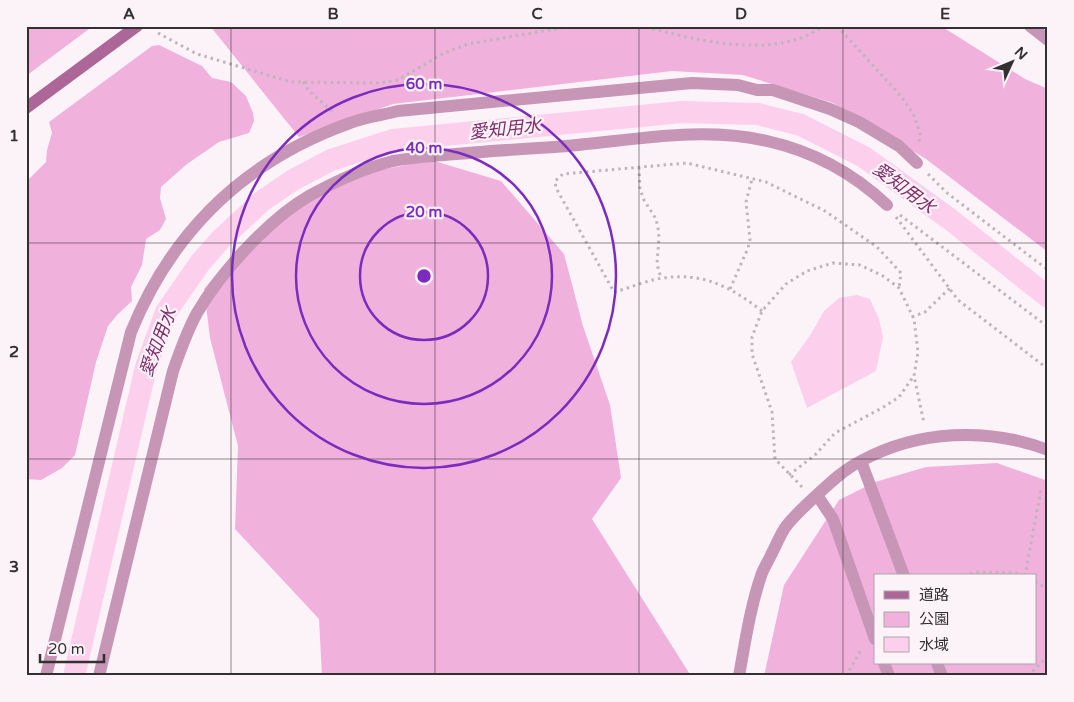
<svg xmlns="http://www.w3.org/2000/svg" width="1074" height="702" viewBox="0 0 1074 702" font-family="'Varela Round','Noto Sans JP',sans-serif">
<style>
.green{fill:#f1b1dd;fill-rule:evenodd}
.water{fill:#fccfed}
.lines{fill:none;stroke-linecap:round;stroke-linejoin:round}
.canal{stroke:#fccfed;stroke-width:22}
.path{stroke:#bcb5ba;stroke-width:3;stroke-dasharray:2.5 4;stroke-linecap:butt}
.lane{stroke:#c796b7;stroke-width:12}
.street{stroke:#c796b7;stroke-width:12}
.secondary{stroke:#ad6698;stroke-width:12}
.grid{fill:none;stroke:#333032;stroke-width:1;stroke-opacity:0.55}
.ring{fill:none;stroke:#7b2cbf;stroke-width:2.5}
.labels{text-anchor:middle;stroke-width:4.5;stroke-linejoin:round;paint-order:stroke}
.water-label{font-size:18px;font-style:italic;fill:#7e2d6a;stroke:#fcf3f9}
.centre{fill:#7b2cbf;stroke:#fcf3f9;stroke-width:2.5}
.ring-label{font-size:15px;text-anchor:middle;font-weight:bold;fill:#7b2cbf;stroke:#fcf3f9;stroke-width:4.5;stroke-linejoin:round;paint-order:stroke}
.neatline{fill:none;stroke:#333032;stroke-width:2}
.grid-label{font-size:16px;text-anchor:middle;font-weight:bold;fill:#333032}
</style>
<rect width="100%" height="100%" fill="#fcf3f9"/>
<path class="green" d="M 26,26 L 93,26 L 26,76 Z
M 210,26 L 941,26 L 1025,79 L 1048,89 L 1048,252 L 926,159 L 833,103 L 743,75 L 672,71 L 393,104 L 299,137 Z
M 159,45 L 202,66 L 212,78 L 231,82 L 246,96 L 253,113 L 254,121 L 249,133 L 219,142 L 187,164 L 161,187 L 160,198 L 166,219 L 160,230 L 146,239 L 142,265 L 131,287 L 132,301 L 118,314 L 108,326 L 96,362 L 75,455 L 62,468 L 41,480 L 26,479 L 26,182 L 46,162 L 47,150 L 52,133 L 49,122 L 152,46 Z
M 431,160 L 501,181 L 564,254 L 583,326 L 610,405 L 621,478 L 592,519 L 691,676 L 322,676 L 319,619 L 235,529 L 238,446 L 210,338 L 204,289 L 240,246 L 291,206 L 360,174 Z
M 997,463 L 1048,481 L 1048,676 L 764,676 L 784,585 L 839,500 L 875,482 L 926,467 ZM 875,576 L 1035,576 L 1035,663 L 875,663 Z"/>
<path class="water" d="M 857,295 L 870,299 L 879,319 L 883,337 L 876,371 L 807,408 L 791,362 L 811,334 L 824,311 L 839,298 Z"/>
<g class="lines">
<path class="canal" d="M 74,676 L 146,367 L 166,312 L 200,263 L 221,239 L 262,201 L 293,180 L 331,160 L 393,140 L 682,112 L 758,114 L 801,125 L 864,157 L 951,220 L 1048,297"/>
<path class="path" d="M 640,26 C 695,39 774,62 823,26
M 837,26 L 900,95 L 913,113 L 920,133 L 919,143
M 158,33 L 197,54 L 291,82 L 379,83 L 398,80 L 444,53 L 468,44 L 573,26
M 303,82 L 309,91 L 333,112
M 639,167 L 640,189 L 644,200 L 656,219 L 658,228 L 659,237 L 657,264 L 661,278
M 928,174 L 947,193 L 1048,270
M 894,190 L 906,176
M 900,215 L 1048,327
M 896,217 L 958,300 L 1048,369
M 730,289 L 748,248 L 750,239 L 746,202 L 752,179
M 762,311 C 731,287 703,272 663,278 C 647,280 630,288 614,292 L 556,188 L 555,181 L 563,174 L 687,163 L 766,182 L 825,211 L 877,247 L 901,273 L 899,288
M 912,317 L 925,312 L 950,288
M 789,475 L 815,455 L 835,433 L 882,408 L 899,397 L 913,377
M 802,487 L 775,459 L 772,412 L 752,354 L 752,337 L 762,311 L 786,284 L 807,271 L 833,263 L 860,265 L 883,276 L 899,288 L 914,319 L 918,352 L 914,376 L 924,423
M 964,576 L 976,572 L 1018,573 L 1024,576
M 1025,576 L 1041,489
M 1035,582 L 1048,589
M 846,676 L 862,648
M 1028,676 L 1048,656"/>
<path class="lane" d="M 861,461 L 904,576
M 817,495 L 833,519 L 875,639
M 884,663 L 889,676
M 937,663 L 942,676
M 739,676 C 745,643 750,608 761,576 C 763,569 768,562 771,555 C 776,546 780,534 787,525 C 796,514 808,503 819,493 C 832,481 845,469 861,461 C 918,430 988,427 1048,450"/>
<path class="street" d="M 1030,26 L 1048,40
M 46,676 L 131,332 C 173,229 246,160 350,123 C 365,117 383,115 398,111 L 692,83 L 738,85 L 757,90 L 773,90 L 830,109 L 859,122 L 899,146 L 917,163
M 99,676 L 173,371 C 180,351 187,331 197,313 C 221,272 268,220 309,196 C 334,182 365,168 393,161 C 414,157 435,156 456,154 C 489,151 522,149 555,147 C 626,142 697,125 767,141 C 812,151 853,173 887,205"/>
<path class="secondary" d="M 26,108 L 137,26"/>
</g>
<path class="grid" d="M 231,26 L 231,676M 435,26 L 435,676M 639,26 L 639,676M 843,26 L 843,676M 26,243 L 1048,243M 26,459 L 1048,459"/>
<g class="ring">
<circle cx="424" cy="276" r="64"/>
<circle cx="424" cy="276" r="128"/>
<circle cx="424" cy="276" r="192"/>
</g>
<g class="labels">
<g class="water-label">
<text transform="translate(505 129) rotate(-6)" y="6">愛知用水</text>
<text transform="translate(904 188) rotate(37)" y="6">愛知用水</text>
<text transform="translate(158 342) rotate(-69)" y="6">愛知用水</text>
</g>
</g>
<circle cx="424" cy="276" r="8" class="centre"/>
<g class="ring-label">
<text x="424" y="89">60 m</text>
<text x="424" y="153">40 m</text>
<text x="424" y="217">20 m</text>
</g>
<rect width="1074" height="702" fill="none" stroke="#fcf3f9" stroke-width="55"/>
<rect x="874" y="574" width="162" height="90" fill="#fcf3f9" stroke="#aca5a9"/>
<rect x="884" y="591" width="25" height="8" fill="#ad6698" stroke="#aca5a9"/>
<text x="919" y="600" font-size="15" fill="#333032">道路</text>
<rect x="884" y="612" width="25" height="15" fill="#f1b1dd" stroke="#aca5a9"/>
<text x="919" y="624" font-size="15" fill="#333032">公園</text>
<rect x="884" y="637" width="25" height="15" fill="#fccfed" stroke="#aca5a9"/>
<text x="919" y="650" font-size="15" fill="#333032">水域</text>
<g transform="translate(1012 62) rotate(46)" stroke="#fcf3f9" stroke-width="4" paint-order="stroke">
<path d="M0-4L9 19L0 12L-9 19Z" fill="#333032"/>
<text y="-8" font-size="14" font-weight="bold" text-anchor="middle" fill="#333032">N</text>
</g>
<path d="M40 654v8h64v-8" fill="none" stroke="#333032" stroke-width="2.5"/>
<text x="48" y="654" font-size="15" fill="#333032" stroke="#fcf3f9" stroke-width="4" paint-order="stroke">20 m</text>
<rect x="28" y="28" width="1018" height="646" class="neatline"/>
<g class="grid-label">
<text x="129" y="19">A</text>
<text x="333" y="19">B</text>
<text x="537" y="19">C</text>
<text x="741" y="19">D</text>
<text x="945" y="19">E</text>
<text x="14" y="141">1</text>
<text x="14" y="357">2</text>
<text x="14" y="572">3</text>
</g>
</svg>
